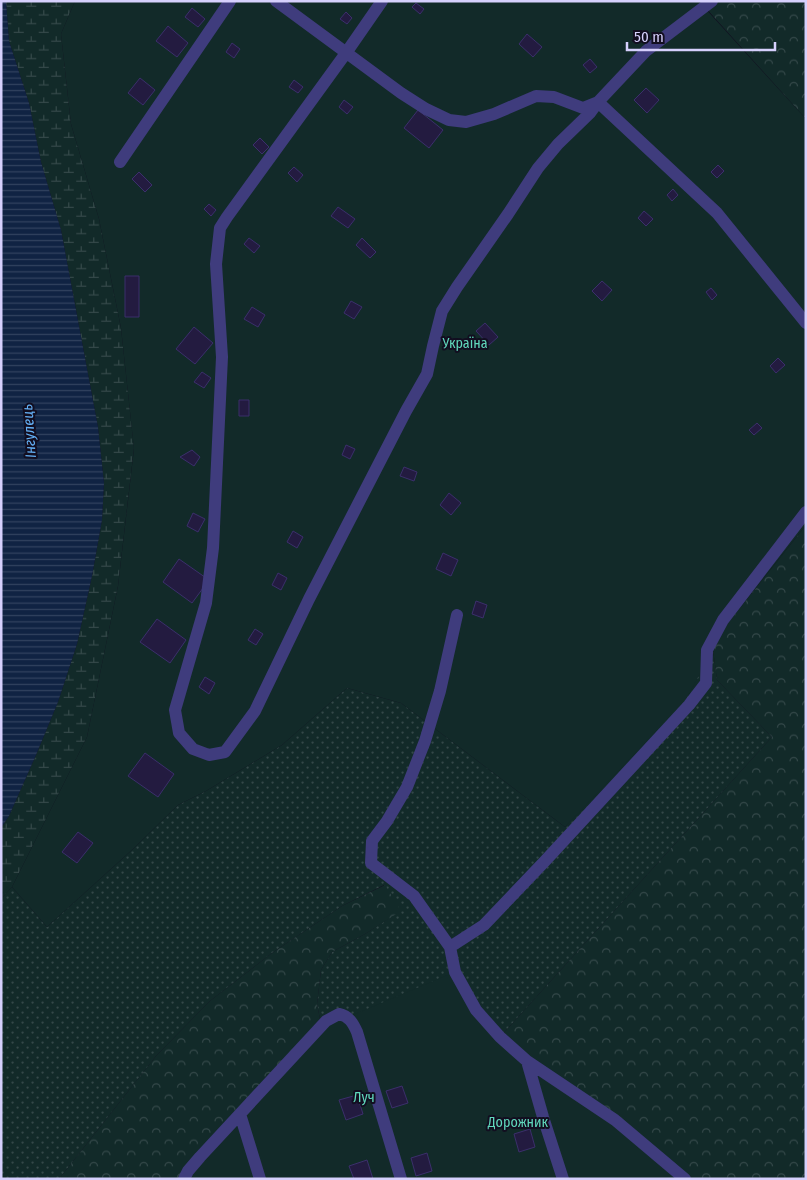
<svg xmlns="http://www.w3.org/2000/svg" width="807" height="1180" viewBox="0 0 807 1180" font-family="'Fira Sans Condensed',sans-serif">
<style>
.grass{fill:url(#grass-dots)}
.forest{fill:url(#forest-crowns)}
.wetland{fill:url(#wetland-marsh)}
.garden{fill:#122a29}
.water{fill:url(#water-rules)}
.building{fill:#231b40;stroke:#3b2f6b}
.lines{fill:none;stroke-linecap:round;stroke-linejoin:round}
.minor{stroke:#3f3c7d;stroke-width:12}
.labels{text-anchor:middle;stroke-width:4;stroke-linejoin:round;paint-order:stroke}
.park-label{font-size:14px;fill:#60d8bc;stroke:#120e20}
.water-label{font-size:15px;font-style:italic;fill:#64b1f7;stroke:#120e20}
</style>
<defs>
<pattern id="grass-dots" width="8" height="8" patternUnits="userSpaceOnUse" patternTransform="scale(1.25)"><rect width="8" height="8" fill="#122a29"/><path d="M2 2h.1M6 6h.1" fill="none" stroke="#344849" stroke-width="1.8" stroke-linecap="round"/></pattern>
<pattern id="forest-crowns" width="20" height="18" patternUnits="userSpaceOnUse" patternTransform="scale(1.25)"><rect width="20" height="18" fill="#122a29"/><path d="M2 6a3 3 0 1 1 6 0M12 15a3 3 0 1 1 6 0" fill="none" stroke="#344849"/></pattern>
<pattern id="wetland-marsh" width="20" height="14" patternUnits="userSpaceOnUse" patternTransform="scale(1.25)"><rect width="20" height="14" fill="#122a29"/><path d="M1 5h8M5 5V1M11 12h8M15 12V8" fill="none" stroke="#344849"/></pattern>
<pattern id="water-rules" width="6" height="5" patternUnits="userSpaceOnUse" patternTransform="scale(1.25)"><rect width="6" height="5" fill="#102343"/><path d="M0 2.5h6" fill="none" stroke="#32425f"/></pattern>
</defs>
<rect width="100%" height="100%" fill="#120e20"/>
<path class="grass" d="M 713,649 L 717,680 L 772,737 L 500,1037 L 347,1017 L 320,1019 L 317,1004 L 321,970 L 332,952 L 365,934 L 400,911 L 384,885 L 342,906 L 272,953 L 210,1001 L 156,1056 L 59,1179 L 1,1179 L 1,899 L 12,887 L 47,927 L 133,849 L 178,805 L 206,791 L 282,745 L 347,688 L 401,703 L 565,827 Z"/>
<path class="forest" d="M 712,1 L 806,1 L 806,119 L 704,6 Z
M 806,525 L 806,1179 L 685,1179 L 500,1037 L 772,737 L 717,680 L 713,649 L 727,624 Z
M 385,885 L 401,911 L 365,934 L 332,952 L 321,970 L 317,1004 L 320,1019 L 179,1179 L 59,1179 L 156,1056 L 210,1001 L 272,953 L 342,906 Z"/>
<path class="wetland" d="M 6,1 L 75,1 L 61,34 L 71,124 L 99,219 L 121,328 L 134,448 L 118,586 L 87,737 L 12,887 L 1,899 L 1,828 L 9,816 L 36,755 L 58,702 L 77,644 L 92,576 L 102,520 L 104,483 L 98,427 L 61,230 L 41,162 L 29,103 L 9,41 Z"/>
<path class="garden" d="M 75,1 L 712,1 L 704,7 L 806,119 L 806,525 L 727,624 L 685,701 L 565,827 L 401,703 L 347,688 L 282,745 L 206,791 L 178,805 L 133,849 L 47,927 L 12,887 L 87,737 L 118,586 L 134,449 L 121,328 L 99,219 L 71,124 L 61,34 Z
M 455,972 L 500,1037 L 685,1179 L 179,1179 L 320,1019 L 348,1017 Z"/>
<path class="water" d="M 1,1 L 6,1 L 9,41 L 29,103 L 41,162 L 61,230 L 98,427 L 104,483 L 102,520 L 92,576 L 77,644 L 58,702 L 36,755 L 9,816 L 1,828 Z"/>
<path class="building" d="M 416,3 L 424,9 L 420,14 L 412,7 Z
M 192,8 L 205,19 L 198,27 L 185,17 Z
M 346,12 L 352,18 L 347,24 L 340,19 Z
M 168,26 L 188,43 L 177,57 L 156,41 Z
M 527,34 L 542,47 L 533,57 L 519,44 Z
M 232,43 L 240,49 L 234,58 L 226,52 Z
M 590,59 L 597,67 L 590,73 L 583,65 Z
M 140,78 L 155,90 L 143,105 L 128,93 Z
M 294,80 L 303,87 L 298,93 L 289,87 Z
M 646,88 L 659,100 L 647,113 L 634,100 Z
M 344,100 L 353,107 L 347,114 L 339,107 Z
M 418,110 L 443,130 L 429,148 L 404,128 Z
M 260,138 L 269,147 L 262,154 L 253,145 Z
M 718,165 L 724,171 L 717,178 L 711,172 Z
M 294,167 L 303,175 L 297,182 L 288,173 Z
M 139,172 L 152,185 L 145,192 L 132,179 Z
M 673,189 L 678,195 L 672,201 L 667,195 Z
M 209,204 L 216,210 L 211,216 L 204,209 Z
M 338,207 L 355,219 L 348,228 L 331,216 Z
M 644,211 L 653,219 L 646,226 L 638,218 Z
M 249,238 L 260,246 L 254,253 L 244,244 Z
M 362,238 L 376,252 L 370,258 L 356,245 Z
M 125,276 L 139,276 L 139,317 L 125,317 Z
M 602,281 L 612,290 L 602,301 L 592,291 Z
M 711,288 L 717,295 L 712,300 L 706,292 Z
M 351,301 L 362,307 L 354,319 L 344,313 Z
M 252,307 L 265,315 L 258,327 L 244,319 Z
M 485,323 L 498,337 L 489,345 L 476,331 Z
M 194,327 L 213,343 L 195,364 L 176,349 Z
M 778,358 L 785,365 L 776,373 L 770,366 Z
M 202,372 L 211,378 L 204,388 L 194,382 Z
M 239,400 L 249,400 L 249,416 L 239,416 Z
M 757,423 L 762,428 L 754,435 L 749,430 Z
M 346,445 L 355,449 L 350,459 L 342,455 Z
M 192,450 L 200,457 L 194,466 L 180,457 Z
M 404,467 L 417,472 L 414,481 L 400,476 Z
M 449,493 L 461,503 L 451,515 L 440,505 Z
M 193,513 L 205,519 L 198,532 L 187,526 Z
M 293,531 L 303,537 L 297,548 L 287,542 Z
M 443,553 L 458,560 L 451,576 L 436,569 Z
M 179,559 L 209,580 L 192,603 L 163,582 Z
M 278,573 L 287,578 L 281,590 L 272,585 Z
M 476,601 L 487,605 L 483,618 L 472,614 Z
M 157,619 L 186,640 L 170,663 L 140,642 Z
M 255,629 L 263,634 L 256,645 L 248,640 Z
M 205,677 L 215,683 L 209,694 L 199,687 Z
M 145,753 L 174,774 L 158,797 L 128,776 Z
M 78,832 L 93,843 L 77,863 L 62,852 Z
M 402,1086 L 408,1103 L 392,1108 L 386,1091 Z
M 357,1095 L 363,1114 L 346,1120 L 339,1100 Z
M 530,1129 L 535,1147 L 519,1152 L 514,1134 Z
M 427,1153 L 432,1171 L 416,1176 L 411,1158 Z
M 367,1160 L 373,1179 L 354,1179 L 349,1166 Z"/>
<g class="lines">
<path class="minor" d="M 276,1 L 401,93 L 426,109 L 449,120 L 466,122 L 494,114 L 536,96 L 554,97 L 583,108 L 598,102 L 646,51 L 712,1
M 382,1 L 346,53 L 227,217 L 220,228 L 216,264 L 222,357 L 213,548 L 206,603 L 175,710 L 179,733 L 193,749 L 209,755 L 225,752 L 255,711 L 309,599 L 406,411 L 427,374 L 433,346 L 442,311 L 457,287 L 508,214 L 538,168 L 558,144 L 590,113 L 598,102 L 717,213 L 806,323
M 120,162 L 230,1
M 450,947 L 414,896 L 371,863 L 372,841 L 387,821 L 407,787 L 425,741 L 440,691 L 457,615
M 527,1061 L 543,1117 L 563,1179
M 240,1114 L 260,1179
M 184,1179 L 188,1171 L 200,1157 L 326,1021 L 339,1014 C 349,1016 353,1023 357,1032 L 401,1179
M 685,1179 L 615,1120 L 527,1061 L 500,1037 L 476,1010 L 455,972 L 450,947 L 484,925 L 545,861 L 689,705 L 706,683 L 707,650 L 723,620 L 806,512"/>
</g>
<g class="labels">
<g class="park-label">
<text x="465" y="348">Україна</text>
<text x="364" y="1102">Луч</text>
<text x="518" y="1127">Дорожник</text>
</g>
<g class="water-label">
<text transform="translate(29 431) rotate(-94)" y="5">Інгулець</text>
</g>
</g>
<rect width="807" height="1180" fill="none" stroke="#d6d0fd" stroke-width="5"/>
<path d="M627 42v8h148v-8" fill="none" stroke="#d6d0fd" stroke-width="2.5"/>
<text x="634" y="42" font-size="15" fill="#d6d0fd" stroke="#120e20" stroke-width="4" paint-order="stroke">50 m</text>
</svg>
